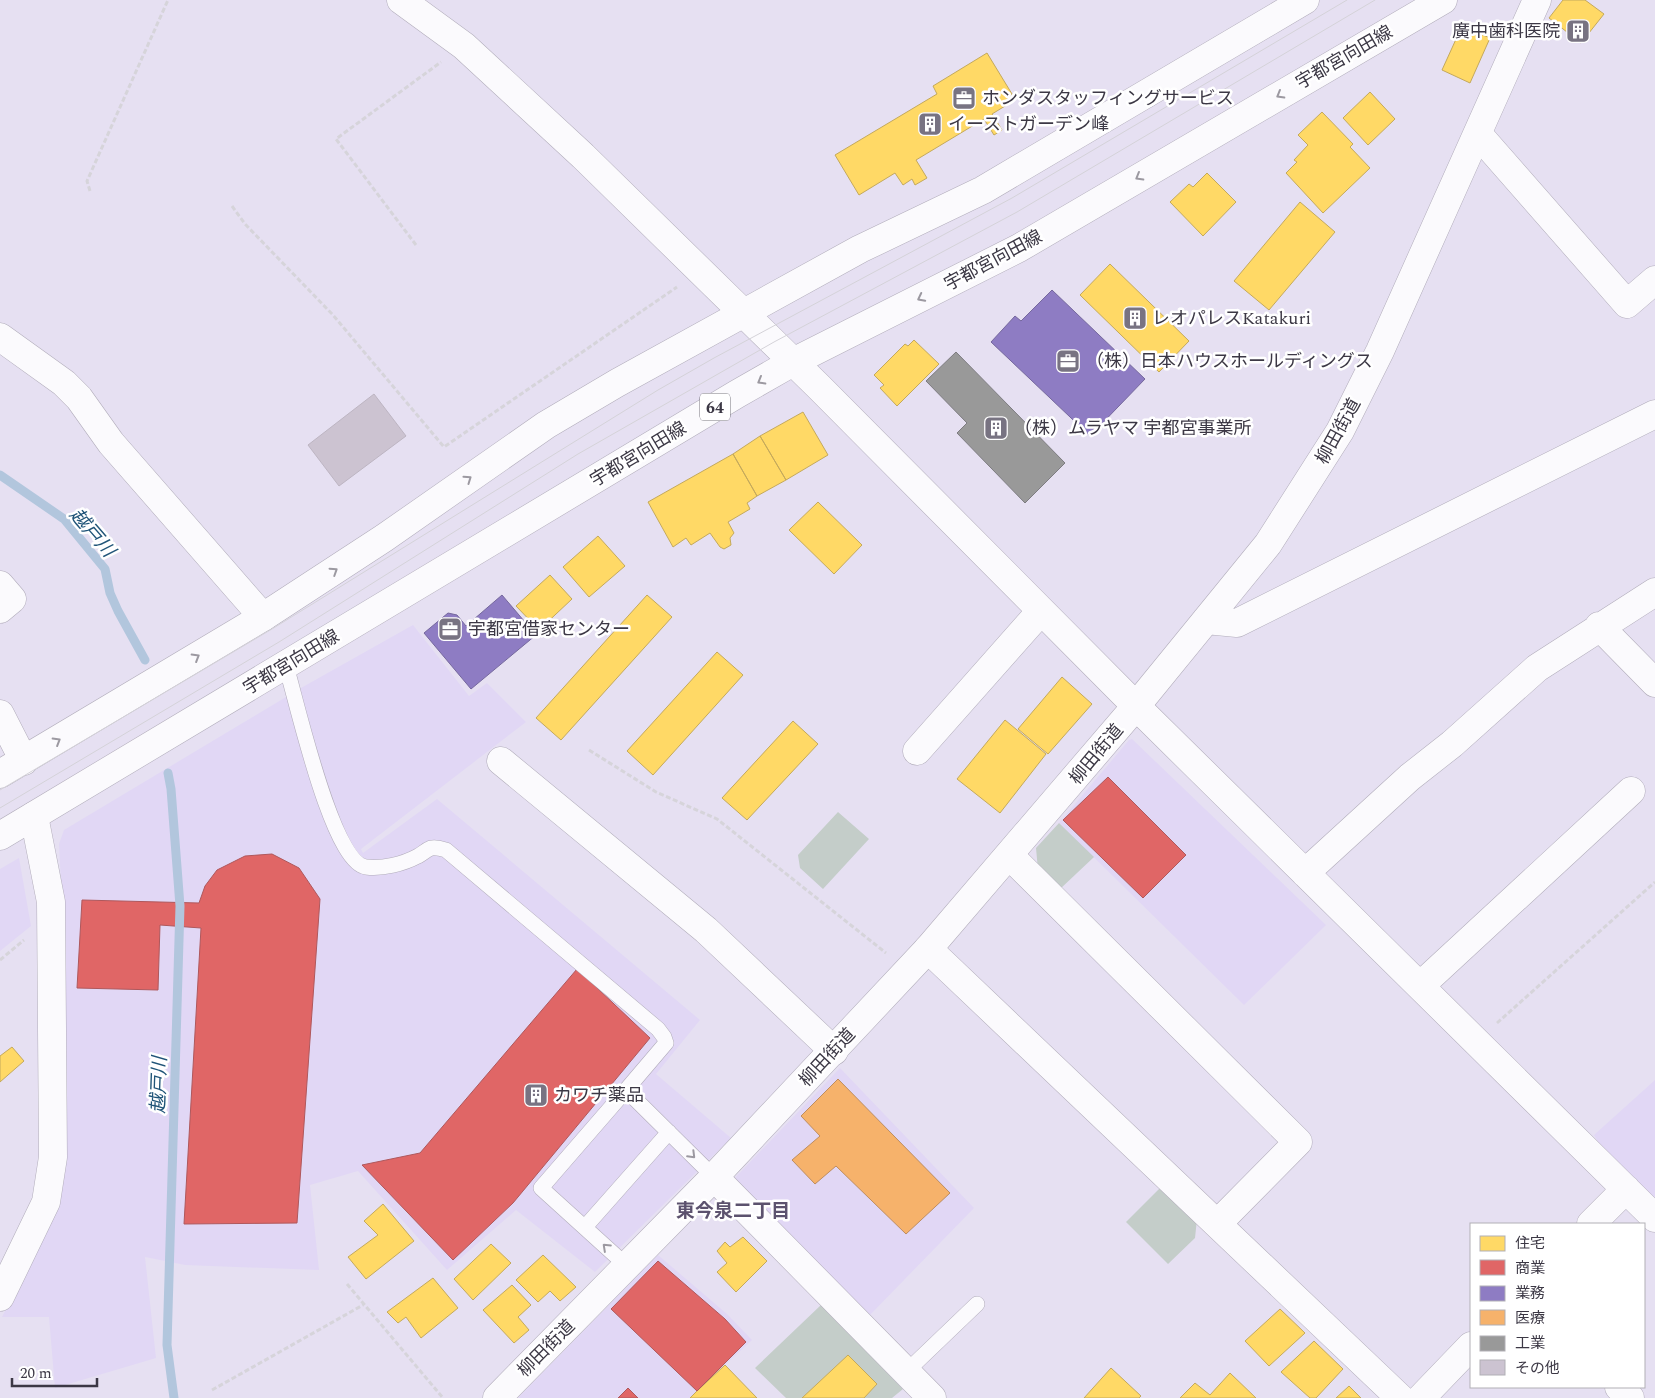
<svg xmlns="http://www.w3.org/2000/svg" width="1655" height="1398" viewBox="0 0 1655 1398" font-family="Spectral,'Noto Sans JP',serif">
<style>
.built{fill:#e1d7f5}
.green{fill:#c4cdc9}
.homes{fill:#ffd966;stroke:#c4a95c}
.shops{fill:#e06666;stroke:#af585c}
.offices{fill:#8e7cc3;stroke:#75689d}
.health{fill:#f6b26b;stroke:#be8d60}
.industry{fill:#999;stroke:#7d7c80}
.lines{fill:none;stroke-linecap:round;stroke-linejoin:round}
.stream{stroke:#b2c6dd;stroke-width:9}
.building{fill:#ccc3d1;stroke:#bdb5c2}
.lane-casing{stroke:#b1acba;stroke-width:16}
.street-casing{stroke:#b1acba;stroke-width:29}
.secondary-casing{stroke:#b1acba;stroke-width:29}
.primary-casing{stroke:#b1acba;stroke-width:29}
.path{stroke:#d6d4da;stroke-width:3;stroke-dasharray:5 2.5;stroke-linecap:butt}
.lane{stroke:#fbfafd;stroke-width:15}
.street{stroke:#fbfafd;stroke-width:28}
.secondary{stroke:#fbfafd;stroke-width:28}
.primary{stroke:#fbfafd;stroke-width:28}
.tram{stroke:#d4d2d8;stroke-width:1}
.oneway{stroke:#9c99a1}
.labels{text-anchor:middle;stroke-width:5;stroke-linejoin:round;paint-order:stroke}
.shield{fill:#fff;stroke:#76747d;stroke-width:1}
.shield-label{font-size:16px;font-weight:bold;fill:#3c3845}
.poi-label{font-size:18px;fill:#3c3845;stroke:#fff;text-anchor:start}
.street-label{font-size:18px;fill:#3c3845;stroke:#fff}
.water-label{font-size:19px;font-style:italic;fill:#205478;stroke:#fff}
.neighbourhood-label{font-size:19px;font-weight:bold;fill:#5c526e;stroke:#fff}
</style>
<rect width="100%" height="100%" fill="#e6e0f2"/>
<path class="built" d="M 413,625 L 469,696 L 487,683 L 526,722 L 361,849 L 363,853 L 437,799 L 700,1020 L 656,1074 L 731,1138 L 595,1272 L 516,1210 L 447,1270 L 358,1171 L 310,1185 L 319,1270 L 185,1265 L 145,1257 L 156,1358 L 55,1388 L 49,1317 L 2,1317 L 35,1253 L 62,904 L 59,844 L 64,830 L 301,688 Z
M 1132,739 L 1326,925 L 1244,1005 L 1059,823 L 1129,740 Z
M 19,858 L 31,926 L 0,951 L 0,869 Z
M 840,1068 L 974,1208 L 870,1315 L 733,1180 Z
M 1655,1080 L 1655,1199 L 1598,1142 L 1594,1135 Z
M 658,1255 L 727,1314 L 752,1340 L 725,1365 L 757,1398 L 518,1398 Z"/>
<path class="green" d="M 838,812 L 869,839 L 823,889 L 800,868 L 798,855 Z
M 1059,823 L 1094,857 L 1059,890 L 1038,870 L 1036,848 Z
M 1162,1186 L 1197,1219 L 1195,1238 L 1168,1264 L 1126,1222 Z
M 821,1305 L 903,1389 L 892,1398 L 786,1398 L 755,1368 Z"/>
<path class="homes" d="M 1563,0 L 1585,0 L 1604,14 L 1581,43 L 1549,18 Z
M 1462,26 L 1490,38 L 1470,83 L 1442,70 Z
M 987,53 L 1012,94 L 1007,98 L 1010,103 L 992,114 L 1002,130 L 994,135 L 984,119 L 916,160 L 927,178 L 915,185 L 912,179 L 903,185 L 895,173 L 859,195 L 835,155 L 937,94 L 933,86 Z
M 1370,92 L 1395,119 L 1368,145 L 1343,118 Z
M 1322,112 L 1353,144 L 1350,147 L 1370,168 L 1323,213 L 1286,173 L 1297,162 L 1294,160 L 1308,145 L 1298,135 Z
M 1207,173 L 1236,202 L 1203,236 L 1170,202 L 1189,184 L 1193,187 Z
M 1300,202 L 1335,232 L 1269,310 L 1234,281 Z
M 1110,264 L 1189,341 L 1159,372 L 1080,295 Z
M 914,340 L 939,364 L 897,406 L 880,388 L 884,385 L 874,375 L 905,344 L 908,346 Z
M 803,412 L 828,455 L 786,480 L 760,436 Z
M 760,436 L 786,480 L 757,496 L 733,454 Z
M 733,454 L 757,496 L 747,503 L 750,509 L 728,522 L 734,533 L 730,538 L 731,545 L 724,549 L 720,547 L 710,533 L 691,545 L 686,538 L 673,547 L 648,502 Z
M 818,502 L 862,545 L 834,574 L 789,530 Z
M 598,536 L 625,566 L 589,597 L 563,567 Z
M 550,575 L 572,599 L 539,630 L 516,606 Z
M 647,595 L 672,617 L 561,740 L 536,718 Z
M 717,652 L 743,675 L 653,775 L 627,751 Z
M 1062,677 L 1092,704 L 1048,754 L 1018,729 Z
M 1005,720 L 1046,754 L 1000,813 L 957,779 Z
M 793,721 L 818,744 L 747,820 L 722,798 Z
M 12,1047 L 24,1061 L 0,1082 L 0,1056 Z
M 383,1204 L 414,1241 L 366,1279 L 348,1257 L 378,1235 L 364,1221 Z
M 743,1237 L 767,1261 L 736,1292 L 717,1272 L 727,1263 L 717,1251 L 725,1242 L 730,1247 Z
M 491,1244 L 511,1263 L 473,1300 L 454,1279 Z
M 543,1255 L 576,1287 L 560,1301 L 550,1291 L 538,1302 L 516,1280 Z
M 433,1278 L 458,1308 L 421,1338 L 406,1317 L 398,1323 L 387,1312 Z
M 512,1285 L 531,1305 L 518,1317 L 529,1330 L 514,1343 L 483,1310 Z
M 1280,1309 L 1305,1333 L 1269,1366 L 1245,1341 Z
M 1314,1341 L 1343,1369 L 1316,1398 L 1310,1398 L 1281,1372 Z
M 848,1355 L 877,1384 L 864,1398 L 802,1398 Z
M 725,1365 L 757,1398 L 690,1398 L 697,1391 Z
M 1111,1368 L 1141,1396 L 1139,1398 L 1084,1398 Z
M 1230,1373 L 1256,1398 L 1180,1398 L 1195,1383 L 1210,1395 Z
M 1349,1386 L 1361,1398 L 1336,1398 Z"/>
<path class="shops" d="M 1108,777 L 1186,855 L 1143,898 L 1063,820 Z
M 272,854 L 299,868 L 320,899 L 297,1223 L 184,1224 L 201,928 L 160,925 L 158,990 L 77,988 L 82,900 L 199,903 L 205,886 L 217,870 L 245,856 Z
M 577,969 L 650,1038 L 513,1203 L 453,1260 L 362,1165 L 420,1153 Z
M 658,1261 L 725,1319 L 746,1342 L 697,1391 L 611,1309 Z
M 628,1388 L 638,1398 L 618,1398 Z"/>
<path class="offices" d="M 1052,290 L 1145,379 L 1090,436 L 991,342 L 1015,316 L 1021,321 Z
M 502,595 L 536,635 L 471,689 L 424,633 L 448,613 L 457,615 L 466,626 Z"/>
<path class="health" d="M 838,1079 L 950,1193 L 906,1234 L 836,1166 L 815,1184 L 792,1160 L 820,1136 L 801,1116 Z"/>
<path class="industry" d="M 956,352 L 1065,463 L 1025,503 L 957,433 L 967,423 L 926,381 Z"/>
<g class="lines">
<path class="stream" d="M 0,475 L 64,519 L 105,569 L 110,593 L 118,611 L 145,660
M 168,773 L 171,789 L 180,906 L 167,1345 L 174,1398"/>
</g>
<path class="building" d="M 374,394 L 406,436 L 339,486 L 308,445 Z"/>
<g class="lines">
<g class="lane-casing">
<path id="lane" d="M 286,666 C 296,698 332,863 366,867 C 383,869 403,864 418,856 C 422,854 426,850 431,848 C 436,847 440,848 446,850 L 658,1029 L 664,1037 L 666,1043 L 626,1090 L 714,1177
M 626,1090 L 541,1188 L 627,1266
M 585,1227 L 669,1132
M 906,1372 L 977,1304"/>
</g>
<g class="street-casing">
<path id="street" d="M 401,0 L 464,46 L 583,156 L 819,387 L 1143,713 L 1655,1218
M 1478,134 L 1627,304 L 1655,280
M 0,337 L 64,383 L 79,398 L 111,443 L 263,617
M 0,585 L 12,599 L 0,609
M 1599,626 L 1655,683
M 0,714 L 24,761
M 917,751 L 1041,611
M 501,761 L 706,930 L 834,1051
M 1010,856 L 1298,1142 L 1218,1223
M 1305,873 L 1410,777 L 1452,744 L 1537,668 L 1655,592
M 928,949 L 1400,1398
M 1420,986 L 1631,791
M 714,1177 L 932,1398
M 1591,1224 L 1626,1189
M 0,1297 L 46,1202 L 53,1157 L 51,902 L 34,816
M 1619,1387 L 1630,1398
M 1421,1398 L 1471,1346"/>
</g>
<g class="secondary-casing">
<path id="secondary" d="M 1206,620 L 1237,623 L 1655,414
M 497,1398 L 714,1177 L 928,949 L 1136,706 L 1268,544 L 1340,431 L 1380,351 L 1537,0"/>
</g>
<g class="primary-casing">
<path id="primary" d="M 0,774 L 263,617 L 384,538 L 546,425 L 617,383 L 860,249 L 983,190 L 1305,0
M 0,836 L 737,394 L 793,362 L 1019,248 L 1443,0"/>
</g>
<path class="path" d="M 90,191 L 87,181 L 168,0
M 232,206 L 245,224 L 333,315 L 444,447 L 677,287
M 416,245 L 336,139 L 441,62
M 589,750 L 656,792 L 717,819 L 886,953
M 0,960 L 24,940
M 1497,1023 L 1655,882
M 347,1284 L 443,1398
M 212,1390 L 363,1305"/>
<use href="#lane" class="lane"/>
<use href="#street" class="street"/>
<use href="#secondary" class="secondary"/>
<use href="#primary" class="primary"/>
<path class="tram" d="M 0,790 L 272,629 L 658,390 L 714,358 L 1012,198 L 1347,0
M 0,808 L 279,642 L 578,454 L 774,342 L 1017,212 L 1375,0"/>
</g>
<defs><path id="oneway-chevron" d="M-2-3.5L2.5 0L-2 3.5" fill="none" stroke-width="1.6" stroke-linecap="round" stroke-linejoin="round" transform="scale(1.25)"/></defs>
<g class="oneway">
<use href="#oneway-chevron" transform="translate(1280 95) rotate(150)"/>
<use href="#oneway-chevron" transform="translate(1139 177) rotate(150)"/>
<use href="#oneway-chevron" transform="translate(921 298) rotate(153)"/>
<use href="#oneway-chevron" transform="translate(761 381) rotate(150)"/>
<use href="#oneway-chevron" transform="translate(468 479) rotate(-35)"/>
<use href="#oneway-chevron" transform="translate(334 571) rotate(-33)"/>
<use href="#oneway-chevron" transform="translate(196 657) rotate(-31)"/>
<use href="#oneway-chevron" transform="translate(57 741) rotate(-31)"/>
<use href="#oneway-chevron" transform="translate(692 1155) rotate(45)"/>
<use href="#oneway-chevron" transform="translate(606 1247) rotate(-137)"/>
</g>
<defs>
<g id="building-square" transform="scale(1.25)"><rect x="-9" y="-9" width="18" height="18" rx="4" fill="#787382" stroke="#fff"/><path d="M-4-6H4V6H1V3H-1V6H-4ZM-2.5-4.3h1.7v1.8h-1.7ZM.8-4.3h1.7v1.8H.8ZM-2.5-1h1.7V.8h-1.7ZM.8-1h1.7V.8H.8Z" fill="#fff"/></g>
<g id="office-square" transform="scale(1.25)"><rect x="-9" y="-9" width="18" height="18" rx="4" fill="#787382" stroke="#fff"/><path d="M-6-3h4V-5.5h4V-3h4V5H-6ZM-1-4.5V-3h2v-1.5ZM-6 0V1H6V0Z" fill="#fff"/></g>
</defs>
<g fill-rule="evenodd">
<use href="#building-square" x="1578" y="31"/>
<use href="#office-square" x="964" y="98"/>
<use href="#building-square" x="930" y="124"/>
<use href="#building-square" x="1135" y="318"/>
<use href="#office-square" x="1068" y="361"/>
<use href="#building-square" x="996" y="428"/>
<use href="#office-square" x="450" y="629"/>
<use href="#building-square" x="536" y="1095"/>
</g>
<g class="labels">
<rect class="shield" x="700" y="393.5" width="30" height="27" rx="4"/>
<g class="shield-label">
<text x="715" y="413">64</text>
</g>
<g class="poi-label">
<text x="1560" y="37" text-anchor="end">廣中歯科医院</text>
<text x="982" y="104">ホンダスタッフィングサービス</text>
<text x="948" y="130">イーストガーデン峰</text>
<text x="1152" y="324">レオパレスKatakuri</text>
<text x="1086" y="367">（株）日本ハウスホールディングス</text>
<text x="1014" y="434">（株）ムラヤマ 宇都宮事業所</text>
<text x="468" y="635">宇都宮借家センター</text>
<text x="554" y="1101">カワチ薬品</text>
</g>
<g class="street-label">
<text transform="translate(1344 57) rotate(-30)" y="6">宇都宮向田線</text>
<text transform="translate(993 260) rotate(-28)" y="6">宇都宮向田線</text>
<text transform="translate(1338 431) rotate(-61)" y="6">柳田街道</text>
<text transform="translate(638 454) rotate(-31)" y="6">宇都宮向田線</text>
<text transform="translate(291 662) rotate(-31)" y="6">宇都宮向田線</text>
<text transform="translate(1096 754) rotate(-50)" y="6">柳田街道</text>
<text transform="translate(827 1057) rotate(-47)" y="6">柳田街道</text>
<text transform="translate(546 1348) rotate(-45)" y="6">柳田街道</text>
</g>
<g class="water-label">
<text transform="translate(93 532) rotate(49)" y="7">越戸川</text>
<text transform="translate(158 1085) rotate(-88)" y="7">越戸川</text>
</g>
<g class="neighbourhood-label">
<text x="733" y="1217">東今泉二丁目</text>
</g>
</g>
<rect x="1470" y="1223" width="175" height="165" fill="#ffffff" stroke="#b1afb5"/>
<rect x="1480" y="1236" width="25" height="15" fill="#ffd966" stroke="#b1afb5"/>
<text x="1515" y="1248" font-size="15" fill="#3c3845">住宅</text>
<rect x="1480" y="1260" width="25" height="15" fill="#e06666" stroke="#b1afb5"/>
<text x="1515" y="1273" font-size="15" fill="#3c3845">商業</text>
<rect x="1480" y="1286" width="25" height="15" fill="#8e7cc3" stroke="#b1afb5"/>
<text x="1515" y="1298" font-size="15" fill="#3c3845">業務</text>
<rect x="1480" y="1310" width="25" height="15" fill="#f6b26b" stroke="#b1afb5"/>
<text x="1515" y="1323" font-size="15" fill="#3c3845">医療</text>
<rect x="1480" y="1336" width="25" height="15" fill="#999999" stroke="#b1afb5"/>
<text x="1515" y="1348" font-size="15" fill="#3c3845">工業</text>
<rect x="1480" y="1360" width="25" height="15" fill="#ccc3d1" stroke="#b1afb5"/>
<text x="1515" y="1373" font-size="15" fill="#3c3845">その他</text>
<path d="M12 1378v8h85v-8" fill="none" stroke="#3c3845" stroke-width="2.5"/>
<text x="20" y="1378" font-size="15" fill="#3c3845" stroke="#ffffff" stroke-width="4" paint-order="stroke">20 m</text>
</svg>
